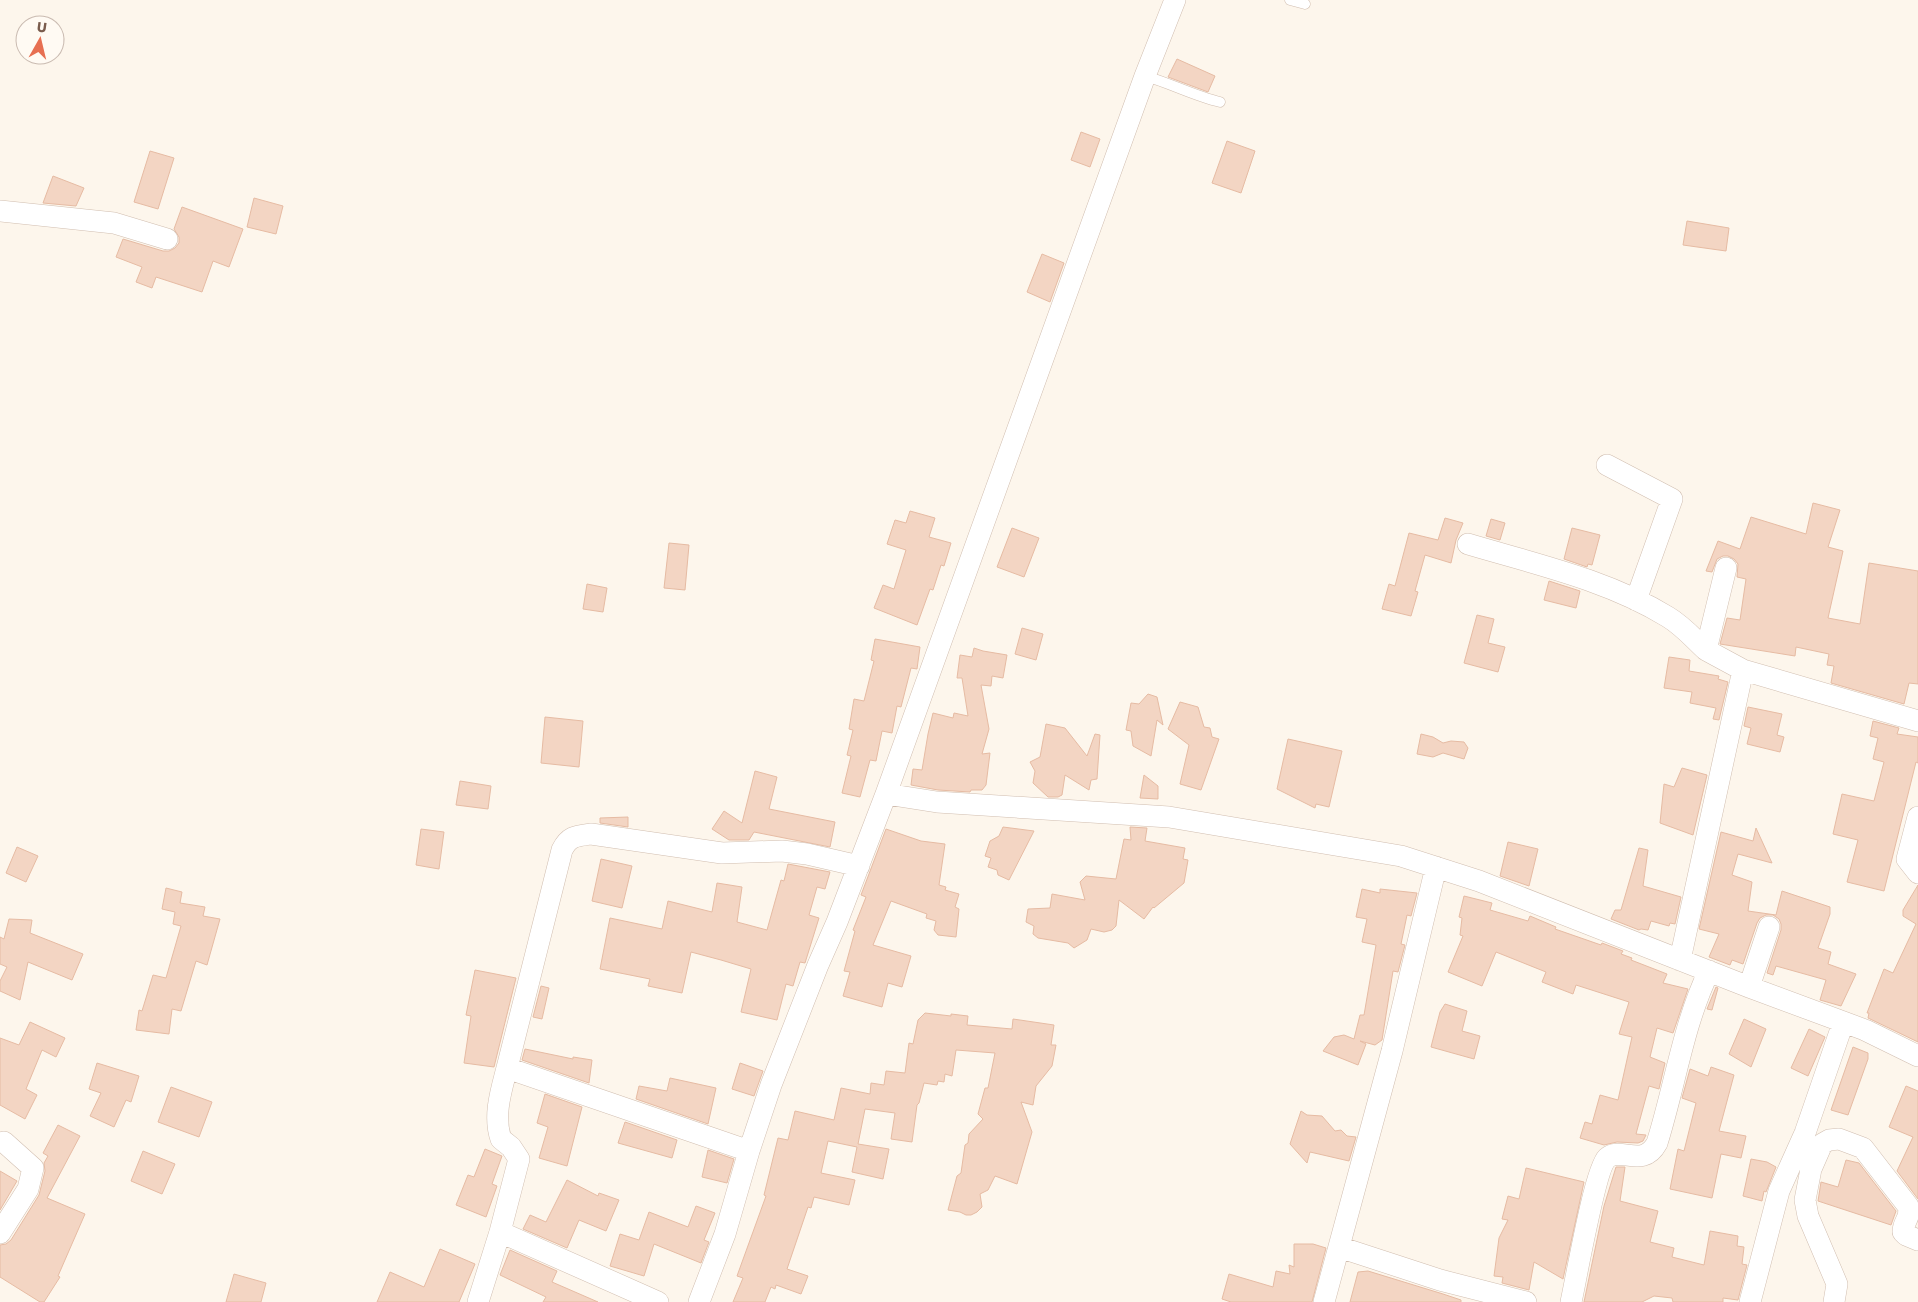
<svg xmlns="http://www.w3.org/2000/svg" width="1918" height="1302" viewBox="0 0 1918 1302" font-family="Poppins,sans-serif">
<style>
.building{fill:#f3d5c3;stroke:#e6bba3}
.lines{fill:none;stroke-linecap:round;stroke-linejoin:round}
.lane-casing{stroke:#d1beb0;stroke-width:11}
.street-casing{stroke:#d1beb0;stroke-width:22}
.lane{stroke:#fff;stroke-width:10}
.street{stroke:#fff;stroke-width:21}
</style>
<rect width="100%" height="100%" fill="#fdf6ec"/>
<path class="building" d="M 1177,59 L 1215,76 L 1208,92 L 1168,77 Z
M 1081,132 L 1100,139 L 1090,167 L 1071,160 Z
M 1227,141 L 1255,151 L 1241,193 L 1212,183 Z
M 150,151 L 174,158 L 158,209 L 134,202 Z
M 53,176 L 84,188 L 76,206 L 43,203 Z
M 254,198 L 283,206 L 276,234 L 247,227 Z
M 182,207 L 243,229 L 229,267 L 213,261 L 202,292 L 156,277 L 152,288 L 136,282 L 142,267 L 116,257 L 123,239 L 163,251 L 169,251 L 175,248 L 179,243 L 179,237 L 174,229 Z
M 1687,221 L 1729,228 L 1726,251 L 1683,245 Z
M 1042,254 L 1064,263 L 1050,302 L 1027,292 Z
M 1813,503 L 1840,510 L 1828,547 L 1843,551 L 1828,618 L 1860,624 L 1869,563 L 1918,571 L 1918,684 L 1909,683 L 1904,704 L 1831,683 L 1834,666 L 1827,665 L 1829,654 L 1796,647 L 1795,656 L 1720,644 L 1727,618 L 1740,620 L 1746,579 L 1737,577 L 1738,564 L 1734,559 L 1728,556 L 1723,556 L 1717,559 L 1712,572 L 1706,571 L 1718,541 L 1740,549 L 1751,517 L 1806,534 Z
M 910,511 L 935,518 L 929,537 L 951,543 L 944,566 L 941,565 L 933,590 L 930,589 L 917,625 L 874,608 L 883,585 L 894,589 L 906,550 L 887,544 L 895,520 L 906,523 Z
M 1445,518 L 1463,523 L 1456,540 L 1451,563 L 1425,555 L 1415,591 L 1418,592 L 1411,616 L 1382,609 L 1389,584 L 1395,586 L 1409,533 L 1438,540 Z
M 1491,519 L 1505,523 L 1500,540 L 1486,536 Z
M 1012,528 L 1039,538 L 1024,577 L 997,567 Z
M 1572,528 L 1600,535 L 1592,565 L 1588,564 L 1587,567 L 1564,559 Z
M 669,543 L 689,545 L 685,590 L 664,588 Z
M 1549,581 L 1580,591 L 1576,608 L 1544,600 Z
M 587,584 L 607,588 L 603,612 L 583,609 Z
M 1477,615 L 1494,619 L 1488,643 L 1505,647 L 1498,672 L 1464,663 Z
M 1022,628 L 1043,634 L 1036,660 L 1015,654 Z
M 875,639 L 920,647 L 917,669 L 911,668 L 901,707 L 897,706 L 892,733 L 882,731 L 876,761 L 870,760 L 860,797 L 842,793 L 851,756 L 847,755 L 853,730 L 849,729 L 854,699 L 864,701 L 874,661 L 871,660 Z
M 974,648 L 983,651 L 1007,655 L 1003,678 L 992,676 L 991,686 L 981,685 L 989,729 L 982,754 L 990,753 L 986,785 L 982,790 L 971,790 L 970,792 L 938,790 L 911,785 L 913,769 L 922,770 L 928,734 L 933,713 L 953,718 L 954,713 L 968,716 L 962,678 L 957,678 L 960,655 L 972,657 Z
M 1669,657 L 1690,660 L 1689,671 L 1719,676 L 1718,679 L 1728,682 L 1719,720 L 1713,719 L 1716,708 L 1690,703 L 1692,692 L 1664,688 Z
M 1148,694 L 1157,697 L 1163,725 L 1157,720 L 1151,756 L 1133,746 L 1131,731 L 1126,730 L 1131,703 L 1139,704 Z
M 1180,702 L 1198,707 L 1204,727 L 1210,728 L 1212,737 L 1219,739 L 1201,790 L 1180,784 L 1189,745 L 1168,729 Z
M 1748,707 L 1782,714 L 1777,735 L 1784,737 L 1780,752 L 1747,744 L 1751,728 L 1744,726 Z
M 545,717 L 583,721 L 579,767 L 541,763 Z
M 1873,721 L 1899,728 L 1897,734 L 1918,737 L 1918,763 L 1916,762 L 1884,891 L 1847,882 L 1858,840 L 1833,834 L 1842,794 L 1874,801 L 1884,762 L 1873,759 L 1878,738 L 1870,736 Z
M 1046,724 L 1065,728 L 1087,756 L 1095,734 L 1100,735 L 1097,779 L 1091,780 L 1089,790 L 1065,775 L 1062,795 L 1058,797 L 1048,797 L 1033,783 L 1035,771 L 1030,762 L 1040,757 Z
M 1421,734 L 1433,737 L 1443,743 L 1451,741 L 1464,742 L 1468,748 L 1464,759 L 1443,753 L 1433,757 L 1417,754 Z
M 1288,739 L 1342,751 L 1329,807 L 1316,804 L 1315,808 L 1277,789 Z
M 1682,768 L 1707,775 L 1693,835 L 1660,823 L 1664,784 L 1674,787 Z
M 755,771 L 777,777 L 769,809 L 835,822 L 830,847 L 754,832 L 749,840 L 729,840 L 712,829 L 724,811 L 742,823 Z
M 1144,775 L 1158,786 L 1158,799 L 1140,798 Z
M 460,781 L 491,786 L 488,809 L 456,805 Z
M 628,817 L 628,827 L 600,823 L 600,818 Z
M 1003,827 L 1034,831 L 1009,880 L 998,875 L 997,870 L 988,867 L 991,858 L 985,856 L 990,841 L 999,836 Z
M 1130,827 L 1147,828 L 1145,841 L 1185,848 L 1183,859 L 1188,860 L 1184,883 L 1154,908 L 1153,907 L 1144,919 L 1119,900 L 1116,926 L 1112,930 L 1104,932 L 1091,929 L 1087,940 L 1074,948 L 1068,943 L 1038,938 L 1033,934 L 1034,926 L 1026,922 L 1028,909 L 1050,908 L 1052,894 L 1085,900 L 1080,882 L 1086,876 L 1116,879 L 1124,839 L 1131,840 Z
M 1756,828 L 1772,863 L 1738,854 L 1732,875 L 1752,882 L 1748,911 L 1776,915 L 1782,891 L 1830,907 L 1830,914 L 1818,948 L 1831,952 L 1828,964 L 1856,974 L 1841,1006 L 1820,1000 L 1826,980 L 1776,966 L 1773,975 L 1767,973 L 1781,930 L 1781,924 L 1779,919 L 1773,915 L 1766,915 L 1760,918 L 1757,923 L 1743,964 L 1732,960 L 1730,965 L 1709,957 L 1719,934 L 1699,929 L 1721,832 L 1753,841 Z
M 421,829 L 444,832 L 439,869 L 416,865 Z
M 886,829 L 921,841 L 945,844 L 939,885 L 946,887 L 945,890 L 959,894 L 955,907 L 959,909 L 956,937 L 938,935 L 934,930 L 936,921 L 926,918 L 927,914 L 891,901 L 873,945 L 911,956 L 902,987 L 888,983 L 882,1007 L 843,996 L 850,972 L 844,971 L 855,931 L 853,930 L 866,897 L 861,895 Z
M 1508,842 L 1538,849 L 1529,886 L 1500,876 Z
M 17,847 L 38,856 L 26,882 L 6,873 Z
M 1639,848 L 1648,850 L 1643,886 L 1681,897 L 1675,924 L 1670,923 L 1669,926 L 1651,921 L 1648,930 L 1641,929 L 1639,930 L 1611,919 L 1615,910 L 1621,910 Z
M 601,859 L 632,866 L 622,908 L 592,901 Z
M 788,864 L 830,872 L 825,889 L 817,887 L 809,915 L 819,918 L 805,963 L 800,962 L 793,986 L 786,984 L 777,1020 L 741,1012 L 751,969 L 721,960 L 691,952 L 682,993 L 648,986 L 650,979 L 600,969 L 610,918 L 662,929 L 668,901 L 712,912 L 717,883 L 742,887 L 737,922 L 767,930 L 781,880 L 784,881 Z
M 1918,885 L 1918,1042 L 1868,1018 L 1869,1013 L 1867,1013 L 1884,969 L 1893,973 L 1916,924 L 1903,916 L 1903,910 Z
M 166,888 L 182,892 L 180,903 L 205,907 L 203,916 L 220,919 L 207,965 L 196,961 L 181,1011 L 172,1009 L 169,1034 L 136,1030 L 139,1010 L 142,1011 L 153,975 L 166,978 L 181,926 L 173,924 L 175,912 L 162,909 Z
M 1362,889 L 1380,893 L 1380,889 L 1417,893 L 1411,916 L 1407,915 L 1401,944 L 1405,945 L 1398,972 L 1393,971 L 1382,1040 L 1375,1045 L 1360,1041 L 1366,1044 L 1358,1065 L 1323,1051 L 1334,1037 L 1344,1035 L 1354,1039 L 1360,1015 L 1364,1015 L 1376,945 L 1362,942 L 1367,919 L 1356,917 Z
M 1464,896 L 1492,903 L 1490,910 L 1528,921 L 1530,916 L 1556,927 L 1555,929 L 1601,945 L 1602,943 L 1623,951 L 1621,954 L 1632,958 L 1631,960 L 1667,974 L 1663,983 L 1688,989 L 1673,1033 L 1657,1028 L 1650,1057 L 1665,1063 L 1659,1089 L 1649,1086 L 1636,1134 L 1646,1135 L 1643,1141 L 1638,1143 L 1617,1142 L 1604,1145 L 1580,1138 L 1585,1122 L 1592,1124 L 1600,1095 L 1618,1100 L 1632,1037 L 1619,1034 L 1629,1002 L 1576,985 L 1573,994 L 1542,982 L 1546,972 L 1496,952 L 1482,986 L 1448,972 L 1463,936 L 1460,935 L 1462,918 L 1459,917 Z
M 9,919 L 32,920 L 30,933 L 83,954 L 72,980 L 28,962 L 20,1000 L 0,991 L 0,981 L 7,967 L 0,964 L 0,937 L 4,939 Z
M 475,970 L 516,978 L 494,1067 L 464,1063 L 471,1016 L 466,1015 Z
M 541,986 L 549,988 L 542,1019 L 533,1017 Z
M 1716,987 L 1718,988 L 1712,1010 L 1707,1009 Z
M 1445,1004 L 1467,1011 L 1462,1031 L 1480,1036 L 1474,1059 L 1431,1047 L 1440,1012 Z
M 925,1013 L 951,1016 L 951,1014 L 968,1016 L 967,1025 L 1012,1029 L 1013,1019 L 1054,1025 L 1051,1045 L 1056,1045 L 1052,1066 L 1036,1086 L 1033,1105 L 1021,1102 L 1032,1132 L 1017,1184 L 995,1176 L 988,1190 L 980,1194 L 982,1207 L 977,1212 L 971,1215 L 966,1215 L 960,1212 L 948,1210 L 957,1176 L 961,1173 L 965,1145 L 968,1143 L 969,1134 L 983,1119 L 978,1114 L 985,1088 L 988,1088 L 995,1053 L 956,1050 L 952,1076 L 945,1074 L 944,1082 L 938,1081 L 937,1085 L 924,1083 L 919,1103 L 917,1105 L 912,1142 L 891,1139 L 895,1113 L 865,1109 L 858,1144 L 889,1149 L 883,1179 L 852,1172 L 857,1147 L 828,1141 L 821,1173 L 855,1180 L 849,1205 L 814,1197 L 811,1208 L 808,1207 L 787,1269 L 808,1276 L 801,1294 L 776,1285 L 775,1289 L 771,1287 L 765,1302 L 733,1302 L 743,1278 L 737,1276 L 766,1196 L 764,1195 L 778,1138 L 788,1140 L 795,1111 L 834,1120 L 841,1088 L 870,1094 L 871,1083 L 884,1085 L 886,1071 L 905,1073 L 909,1043 L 913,1044 L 918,1020 Z
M 1744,1019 L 1766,1029 L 1751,1067 L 1729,1054 Z
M 30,1022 L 65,1038 L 56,1057 L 42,1050 L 26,1089 L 37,1095 L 25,1119 L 0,1105 L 0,1038 L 19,1045 Z
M 1809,1029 L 1825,1037 L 1808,1076 L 1791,1068 Z
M 1853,1047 L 1868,1053 L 1868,1059 L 1848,1115 L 1831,1110 Z
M 525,1049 L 573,1059 L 573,1057 L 592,1060 L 589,1083 L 522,1060 Z
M 97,1063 L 139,1076 L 131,1102 L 126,1100 L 114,1127 L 90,1116 L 101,1093 L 89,1089 Z
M 740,1063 L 763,1071 L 754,1096 L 732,1089 Z
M 1711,1067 L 1734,1075 L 1719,1131 L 1746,1136 L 1741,1158 L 1721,1154 L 1712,1198 L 1670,1189 L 1678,1149 L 1684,1151 L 1696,1103 L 1682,1098 L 1690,1069 L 1708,1076 Z
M 670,1078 L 716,1088 L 708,1124 L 636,1099 L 639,1086 L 667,1091 Z
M 1906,1086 L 1918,1091 L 1918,1199 L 1897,1171 L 1913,1137 L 1889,1127 Z
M 171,1087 L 212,1102 L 199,1137 L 158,1122 Z
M 545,1094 L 582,1107 L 567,1166 L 539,1158 L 548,1127 L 537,1123 Z
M 1301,1111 L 1307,1115 L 1322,1116 L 1335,1131 L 1341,1130 L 1347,1136 L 1356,1137 L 1349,1161 L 1310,1152 L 1307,1163 L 1290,1144 Z
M 625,1122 L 677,1140 L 672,1158 L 618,1143 Z
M 58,1125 L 80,1136 L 47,1198 L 85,1214 L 58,1276 L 60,1277 L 44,1302 L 40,1302 L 0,1277 L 0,1245 L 6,1244 L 11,1240 L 39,1195 L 45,1171 L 44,1163 L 48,1156 L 43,1153 Z
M 485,1149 L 502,1156 L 492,1184 L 497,1186 L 486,1217 L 456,1205 L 468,1175 L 474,1177 Z
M 708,1150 L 734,1159 L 727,1183 L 702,1177 Z
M 143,1151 L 175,1164 L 162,1194 L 131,1181 Z
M 1751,1159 L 1767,1162 L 1776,1167 L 1766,1192 L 1764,1191 L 1762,1201 L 1743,1196 Z
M 1846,1160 L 1859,1163 L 1896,1211 L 1891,1225 L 1818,1201 L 1821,1182 L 1838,1187 Z
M 1616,1167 L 1625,1167 L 1620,1201 L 1658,1211 L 1650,1242 L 1674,1248 L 1672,1257 L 1704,1265 L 1710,1231 L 1738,1236 L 1737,1246 L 1744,1247 L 1742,1264 L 1747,1265 L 1738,1300 L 1723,1298 L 1723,1302 L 1673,1302 L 1672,1298 L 1654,1296 L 1642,1302 L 1584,1302 L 1604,1206 Z
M 1526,1168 L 1584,1182 L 1563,1279 L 1534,1262 L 1529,1290 L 1502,1283 L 1503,1277 L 1494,1276 L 1499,1238 L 1508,1220 L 1502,1219 L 1508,1196 L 1519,1199 Z
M 0,1171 L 17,1181 L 0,1210 Z
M 567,1180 L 598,1196 L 599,1193 L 619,1200 L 606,1231 L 579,1220 L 567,1248 L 523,1229 L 530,1215 L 546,1222 Z
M 696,1206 L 715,1213 L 704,1240 L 709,1242 L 701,1263 L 654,1244 L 644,1276 L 610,1266 L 620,1234 L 639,1240 L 649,1212 L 688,1227 Z
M 1294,1244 L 1313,1244 L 1326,1248 L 1312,1302 L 1231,1302 L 1222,1299 L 1229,1274 L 1273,1287 L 1276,1271 L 1290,1274 L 1289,1265 L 1294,1267 Z
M 440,1249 L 475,1264 L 459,1302 L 377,1302 L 390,1272 L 424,1287 Z
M 510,1250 L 557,1271 L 552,1282 L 598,1302 L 543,1302 L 546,1297 L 500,1275 Z
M 1368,1271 L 1443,1294 L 1461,1300 L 1461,1302 L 1350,1302 L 1358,1272 Z
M 234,1274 L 266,1283 L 261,1302 L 226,1302 Z"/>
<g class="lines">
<g class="lane-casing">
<path id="lane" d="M 1290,0 L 1305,4
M 1145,76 C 1170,83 1194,96 1220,102"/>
</g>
<g class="street-casing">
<path id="street" d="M 0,211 L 114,223 L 167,239
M 1607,465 L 1672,499 L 1636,600
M 1468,544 C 1535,564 1608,580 1668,617 C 1683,626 1694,639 1706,650
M 1726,568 L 1706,650 L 1743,670 L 1918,721
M 886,794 L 937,802 L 1169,817 L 1401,856 L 1479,881 L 1749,987 L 1865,1030 L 1918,1056
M 1918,817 L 1907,859 L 1918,873
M 1680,960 L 1743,670
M 1749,987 L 1769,927
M 507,1068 L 562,850 C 569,836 576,836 591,834 L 722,853 L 782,851 L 807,854 L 859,866
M 500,1232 L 658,1302
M 0,1233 L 28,1189 L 33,1168 L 4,1142
M 1339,1247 L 1440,1280 L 1526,1302
M 478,1302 L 500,1232 L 519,1159 L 511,1147 L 501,1139 C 493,1116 501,1091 507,1068 L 749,1151
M 699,1302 L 725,1234 L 749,1151 L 771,1085 L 818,965 L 837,922 L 886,794 L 1145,76 L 1175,0
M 1324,1302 L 1392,1051 L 1436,867
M 1571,1302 C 1576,1280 1595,1169 1607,1158 C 1621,1146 1643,1169 1657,1143 C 1675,1086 1683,1025 1709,971
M 1750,1302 L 1779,1191 L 1805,1133 L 1843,1023
M 1834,1302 L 1837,1284 L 1808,1216 L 1805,1200 L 1811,1169 L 1822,1144 L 1829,1140 L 1839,1139 L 1863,1148 L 1908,1206 C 1911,1219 1903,1221 1903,1232 L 1906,1235 L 1918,1240"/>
</g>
<use href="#lane" class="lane"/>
<use href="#street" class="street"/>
</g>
<g transform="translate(40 40) rotate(8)"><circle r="24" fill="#fffaf3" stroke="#cabbb1"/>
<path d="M0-4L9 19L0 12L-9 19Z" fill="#e76f51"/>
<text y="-8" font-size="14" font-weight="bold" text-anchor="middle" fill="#7a5c4d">U</text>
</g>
</svg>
